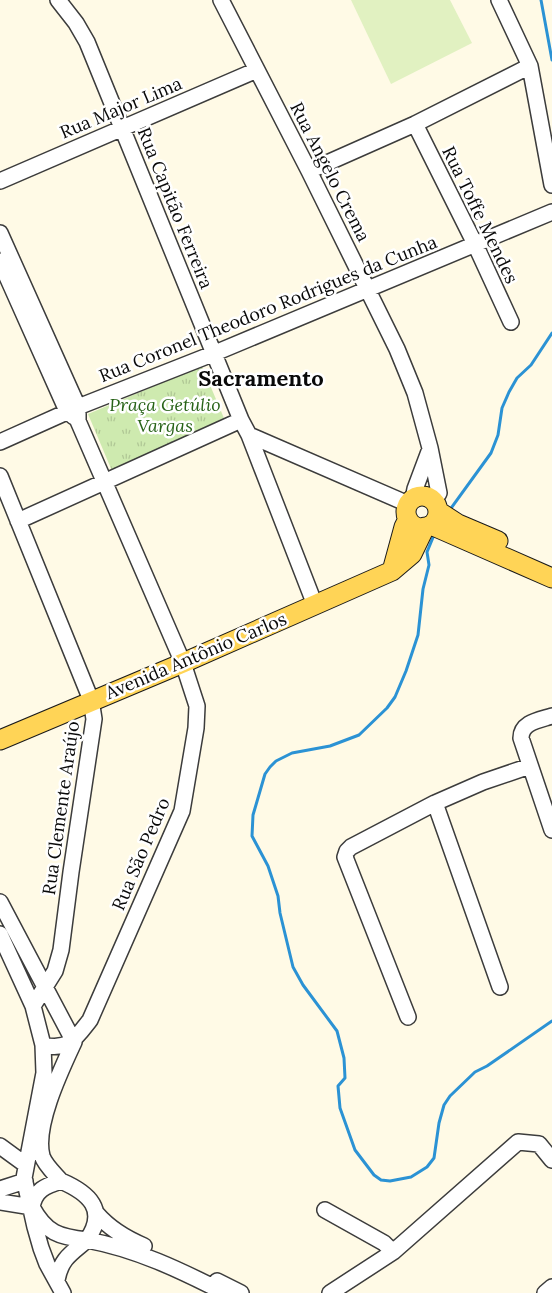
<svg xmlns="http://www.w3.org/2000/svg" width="552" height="1293" viewBox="0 0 552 1293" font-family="Lora,serif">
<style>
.park{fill:url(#park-tufts)}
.pitch{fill:#e1f1c1}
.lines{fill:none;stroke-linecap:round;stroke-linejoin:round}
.stream{stroke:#2b92d4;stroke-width:3}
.minor-casing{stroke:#3c3c3c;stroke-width:18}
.major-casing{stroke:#1a1a1a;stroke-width:21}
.minor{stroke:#fff;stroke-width:15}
.major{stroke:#ffd456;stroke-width:19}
.labels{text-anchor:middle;stroke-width:5;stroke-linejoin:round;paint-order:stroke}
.street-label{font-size:18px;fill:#090909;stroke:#fff}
.park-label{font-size:18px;font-style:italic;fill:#286318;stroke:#fff}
.district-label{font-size:22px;font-weight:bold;fill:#090909;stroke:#fff}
</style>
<defs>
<pattern id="park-tufts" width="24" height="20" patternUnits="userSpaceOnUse" patternTransform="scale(1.25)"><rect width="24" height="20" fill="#ceeaaf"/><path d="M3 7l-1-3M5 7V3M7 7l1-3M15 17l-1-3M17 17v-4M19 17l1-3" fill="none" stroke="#b0c795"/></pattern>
</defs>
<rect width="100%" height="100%" fill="#fffae6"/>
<path class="park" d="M 202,366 L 226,423 L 112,471 L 88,414 Z"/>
<path class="pitch" d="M 351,0 L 450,0 L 472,43 L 391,84 Z"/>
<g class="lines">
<path class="stream" d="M 541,0 L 552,60
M 449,511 L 491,453 L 498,435 L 502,408 L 509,392 L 517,378 L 531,365 L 552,333
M 434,535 L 427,552 L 429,565 L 423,589 L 418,635 L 406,671 L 395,697 L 387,708 L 359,735 L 330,746 L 292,753 L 276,761 L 270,767 L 265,774 L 253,815 L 252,836 L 268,866 L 278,896 L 280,913 L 293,967 L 303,985 L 337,1031 L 344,1058 L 345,1078 L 338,1086 L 340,1108 L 355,1150 L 374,1175 L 381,1180 L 390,1181 L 411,1177 L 427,1167 L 434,1158 L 439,1123 L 444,1105 L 450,1096 L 475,1072 L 487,1066 L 552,1021"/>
<g class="minor-casing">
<path id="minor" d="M 58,0 L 76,23 L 87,42 L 241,420 L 249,435 L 315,605
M 221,0 L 309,171 L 397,349 L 415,393 L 430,448 L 439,493 L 434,501
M 499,0 L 530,66 L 552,185
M 415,124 L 475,244 L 511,322
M 309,171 L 415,124 L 530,66
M 0,181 L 257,70
M 0,233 L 78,407 L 78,421 L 183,663 L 197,706 L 196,728 L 182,811 L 90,1020 C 76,1038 69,1051 43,1045
M 0,261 L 67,411 L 74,417
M 249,435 L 408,504
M 0,442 L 78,407 L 215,353 L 552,212
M 0,476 L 91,700 L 94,719 L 71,872 L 61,950 L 55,971 L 33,1006
M 413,499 L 415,489 L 430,449
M 18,521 L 241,420
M 552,716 C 540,720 521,722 521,738 L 552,830
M 435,803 L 500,987
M 0,902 L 74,1042 C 61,1070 34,1126 42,1156 C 45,1165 55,1174 61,1181
M 0,934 L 33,1006 L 43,1045 L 44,1073 L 24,1178 L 35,1227 L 41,1248 L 47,1264 L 63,1293
M 408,1017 L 345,857 L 347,851 L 351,847 L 435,803 L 483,782 L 530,766
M 0,1146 L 26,1165
M 61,1181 C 89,1193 108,1210 87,1240 C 59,1237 46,1233 32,1207 C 35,1190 45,1186 61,1181 Z
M 0,1189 L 25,1181
M 0,1202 L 32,1207
M 325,1210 L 384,1243 L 393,1252
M 97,1214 C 110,1229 125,1238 144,1246
M 57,1280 C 61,1258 72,1253 87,1240 C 136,1249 180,1270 225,1293
M 217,1281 L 241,1293
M 330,1293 L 393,1252 L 518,1142 L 539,1144 L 552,1160
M 545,1293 L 552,1287"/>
</g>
<g class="major-casing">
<path id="major" d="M406 512a16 16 0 1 1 32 0a16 16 0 1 1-32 0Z
M 438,511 L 458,524 L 498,541
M 431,525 L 552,578
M 392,571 L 404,527 L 408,519
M 0,740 L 183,663 L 392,571 L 412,554 L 425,527"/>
</g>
<use href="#minor" class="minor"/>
<use href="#major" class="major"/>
</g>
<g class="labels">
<g class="street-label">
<text transform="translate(121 108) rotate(-23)" y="6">Rua Major Lima</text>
<text transform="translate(330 172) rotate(63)" y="6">Rua Angelo Crema</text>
<text transform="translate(175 208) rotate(68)" y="6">Rua Capitão Ferreira</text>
<text transform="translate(480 215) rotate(64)" y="6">Rua Toffe Mendes</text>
<text transform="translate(268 309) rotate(-22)" y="6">Rua Coronel Theodoro Rodrigues da Cunha</text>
<text transform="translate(196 656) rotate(-23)" y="6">Avenida Antônio Carlos</text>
<text transform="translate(61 808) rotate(-82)" y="6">Rua Clemente Araújo</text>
<text transform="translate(141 854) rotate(-67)" y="6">Rua São Pedro</text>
</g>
<g class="park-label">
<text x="165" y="411">Praça Getúlio<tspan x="165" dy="21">Vargas</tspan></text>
</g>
<g class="district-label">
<text x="261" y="386">Sacramento</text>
</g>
</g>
</svg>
